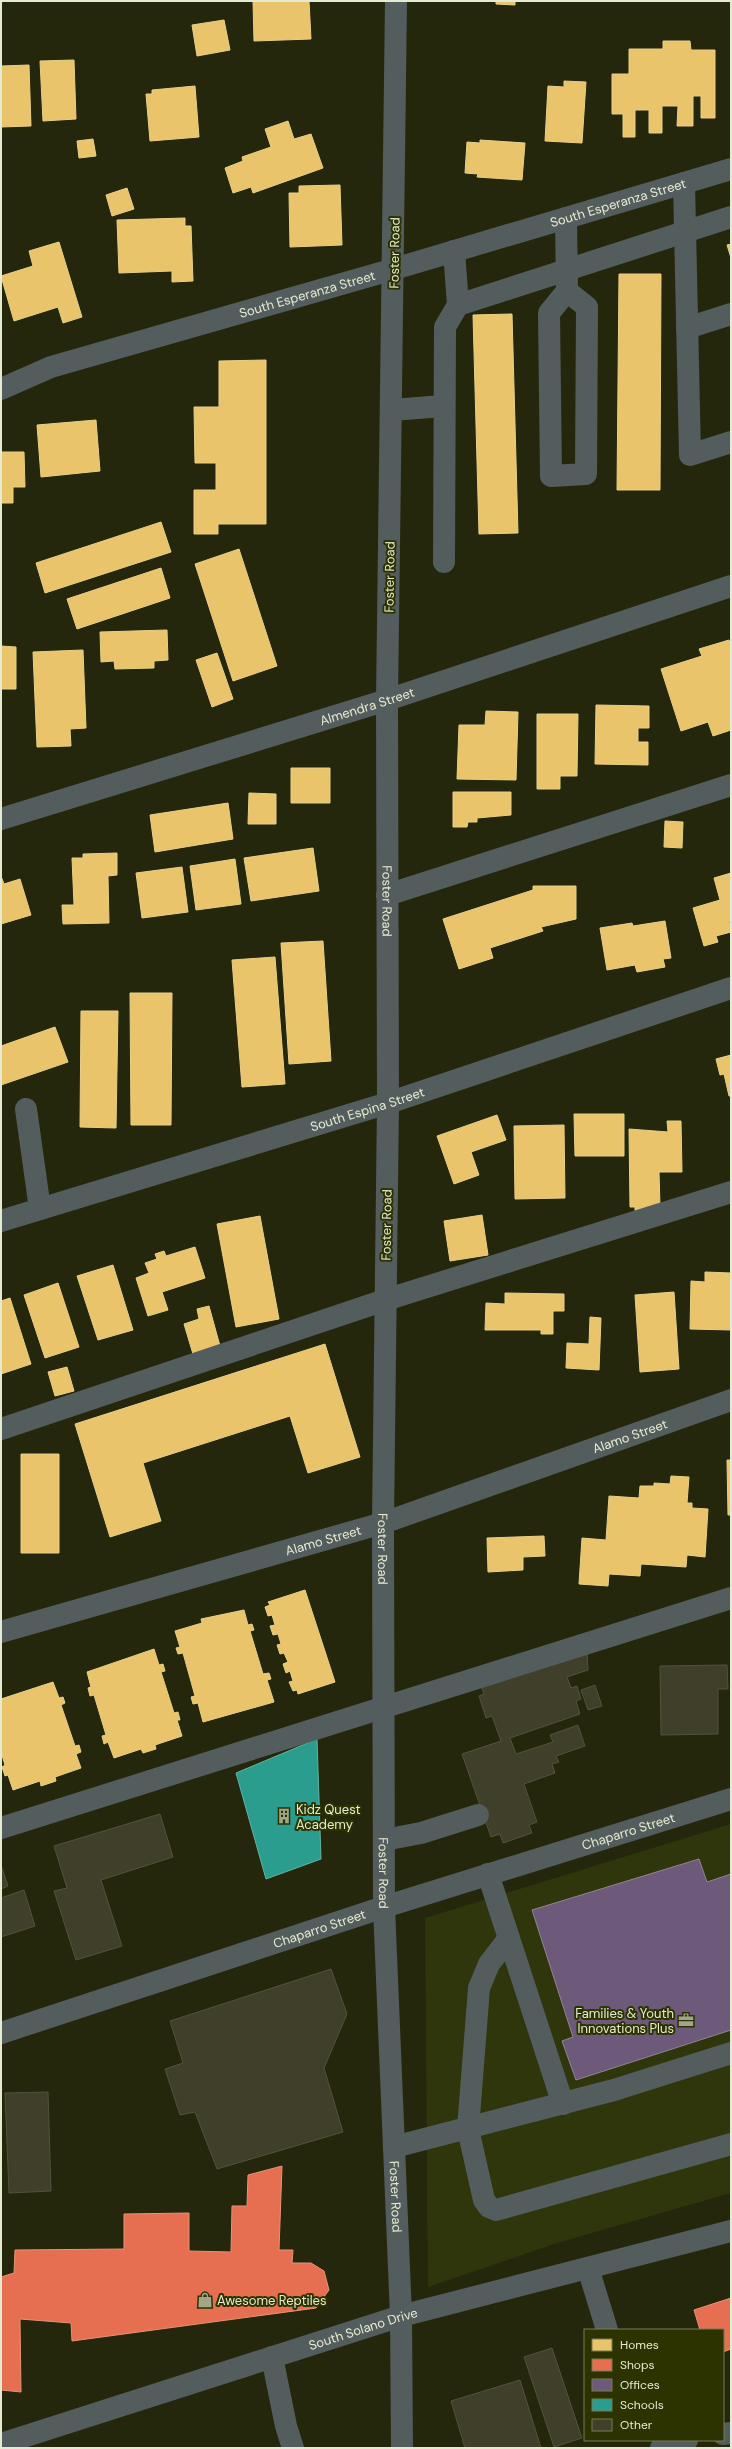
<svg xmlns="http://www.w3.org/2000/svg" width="732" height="2449" viewBox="0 0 732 2449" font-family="'DM Sans',sans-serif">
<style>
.built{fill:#30360b}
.homes{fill:#e9c46a;stroke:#e8d089}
.shops{fill:#e76f51;stroke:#e69477}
.offices{fill:#6d597a;stroke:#918594}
.schools{fill:#2a9d8f;stroke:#62b4a2}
.building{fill:#403f29;stroke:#53523c}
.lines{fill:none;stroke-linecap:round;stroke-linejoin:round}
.minor{stroke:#545d5e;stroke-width:22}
.labels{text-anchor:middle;stroke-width:4;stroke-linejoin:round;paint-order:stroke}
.street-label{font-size:13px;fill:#e5ebd0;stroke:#2c3300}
.poi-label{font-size:13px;fill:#e5ebd0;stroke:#2c3300;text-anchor:start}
</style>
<rect width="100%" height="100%" fill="#24270c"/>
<path class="built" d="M 731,1824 L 731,2193 L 557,2243 L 428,2287 L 425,1918 Z"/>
<path class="homes" d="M 253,1 L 309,1 L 311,39 L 254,41 Z
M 496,1 L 515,1 L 515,5 L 496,4 Z
M 224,20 L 230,50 L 197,56 L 192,25 Z
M 663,41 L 690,41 L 691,50 L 715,50 L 715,118 L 701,118 L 701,96 L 693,96 L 693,126 L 677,126 L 678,106 L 662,106 L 662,133 L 649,133 L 649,110 L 635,110 L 635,137 L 623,137 L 623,114 L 612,114 L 612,74 L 629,74 L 629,49 L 663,49 Z
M 74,60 L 76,119 L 43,121 L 40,61 Z
M 29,65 L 31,126 L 1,127 L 1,66 Z
M 564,81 L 586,82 L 582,143 L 545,141 L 548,86 L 564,87 Z
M 195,86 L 199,137 L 150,141 L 146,94 L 152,94 L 152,90 Z
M 288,121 L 294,139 L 311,134 L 323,168 L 253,193 L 251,187 L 233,193 L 225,168 L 243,161 L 242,157 L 271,147 L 265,129 Z
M 93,139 L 96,156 L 79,158 L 77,141 Z
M 480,140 L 525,143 L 522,180 L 477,177 L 478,174 L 465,173 L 467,142 L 480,143 Z
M 340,185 L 342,245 L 290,247 L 289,193 L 299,193 L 299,186 Z
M 127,188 L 134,209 L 112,216 L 106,195 Z
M 185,218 L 185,226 L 191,226 L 193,281 L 172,282 L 172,271 L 119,273 L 117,220 Z
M 59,242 L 82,317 L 63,323 L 58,307 L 14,321 L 1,276 L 33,266 L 29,251 Z
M 731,244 L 731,258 L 727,245 Z
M 619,274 L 661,274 L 660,490 L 617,490 Z
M 512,314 L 518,533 L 479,534 L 473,315 Z
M 266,360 L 266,524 L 218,524 L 218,534 L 194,534 L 194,490 L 216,490 L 216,463 L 195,463 L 194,407 L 219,407 L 219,361 Z
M 96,420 L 100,471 L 41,477 L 37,425 Z
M 1,452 L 24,452 L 25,487 L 13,487 L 13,503 L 1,503 Z
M 161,522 L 171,552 L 45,593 L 36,563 Z
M 239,549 L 277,666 L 233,681 L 195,564 Z
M 161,568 L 170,598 L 77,629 L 67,599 Z
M 167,630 L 168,660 L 154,661 L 154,668 L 115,669 L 114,661 L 101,662 L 100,632 Z
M 729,640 L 731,646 L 731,730 L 713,736 L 708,722 L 681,731 L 661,669 L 702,656 L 699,649 Z
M 1,646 L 16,647 L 16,689 L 1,689 Z
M 83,650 L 86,728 L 70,729 L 71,746 L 37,747 L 33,652 Z
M 217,653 L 233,699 L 212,707 L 196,660 Z
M 596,705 L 649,706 L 649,728 L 638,728 L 638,742 L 648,742 L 648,765 L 595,764 Z
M 486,711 L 518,712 L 516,780 L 457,779 L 459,725 L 485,725 Z
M 537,714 L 578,714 L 577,776 L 560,776 L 560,789 L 537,789 Z
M 291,768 L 330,768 L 330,803 L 291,803 Z
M 453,792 L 511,792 L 511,815 L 477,818 L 477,822 L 468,822 L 467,827 L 453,827 Z
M 249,793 L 276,794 L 276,824 L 248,824 Z
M 228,803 L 233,839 L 155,852 L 150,815 Z
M 665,821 L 683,822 L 682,848 L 664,847 Z
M 313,848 L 319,891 L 251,901 L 244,858 Z
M 117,853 L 117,875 L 108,876 L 109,923 L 63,924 L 62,905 L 74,905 L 72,858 L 83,858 L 83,854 Z
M 235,859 L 241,904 L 196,910 L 190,866 Z
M 182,867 L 188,912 L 142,918 L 136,873 Z
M 731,873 L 731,921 L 729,922 L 731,932 L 716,936 L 718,942 L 704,946 L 693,908 L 720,900 L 714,878 Z
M 1,876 L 4,884 L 20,879 L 31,915 L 1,924 Z
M 533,886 L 576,886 L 576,919 L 541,927 L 543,931 L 490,948 L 493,958 L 459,969 L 443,919 L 533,890 Z
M 665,921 L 671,958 L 663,959 L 665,967 L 637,972 L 635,965 L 607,970 L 600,928 L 632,923 L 633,926 Z
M 323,941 L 331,1061 L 289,1064 L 281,943 Z
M 275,957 L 285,1084 L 242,1087 L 232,960 Z
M 130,993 L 172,993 L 171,1125 L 131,1125 Z
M 81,1011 L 118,1011 L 116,1128 L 80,1127 Z
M 55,1027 L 68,1062 L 1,1085 L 1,1046 Z
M 731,1055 L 731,1096 L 729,1096 L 724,1074 L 720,1075 L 716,1059 Z
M 574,1114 L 624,1114 L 624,1156 L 575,1156 Z
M 497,1115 L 506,1140 L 471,1152 L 479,1175 L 454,1184 L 437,1136 Z
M 667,1121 L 681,1121 L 682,1172 L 659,1172 L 660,1206 L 635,1214 L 635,1207 L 630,1207 L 629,1129 L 668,1132 Z
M 564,1125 L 565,1198 L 515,1199 L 514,1126 Z
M 482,1215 L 488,1255 L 450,1261 L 444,1221 Z
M 260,1216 L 279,1319 L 236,1327 L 217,1224 Z
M 195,1247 L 205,1278 L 162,1292 L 168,1310 L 148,1316 L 136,1278 L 149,1273 L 145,1263 L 157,1259 L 155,1254 L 164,1251 L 166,1256 Z
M 113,1265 L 133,1330 L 98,1340 L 77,1276 Z
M 705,1272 L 731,1273 L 731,1330 L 690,1329 L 691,1281 L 705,1282 Z
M 58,1283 L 79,1347 L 45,1358 L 24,1295 Z
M 674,1292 L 679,1369 L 640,1372 L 635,1295 Z
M 505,1293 L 564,1294 L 564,1311 L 553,1311 L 553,1334 L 541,1334 L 541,1330 L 485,1330 L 486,1303 L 505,1304 Z
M 10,1298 L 31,1364 L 1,1374 L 1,1301 Z
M 209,1306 L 220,1346 L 193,1354 L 184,1324 L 199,1319 L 197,1309 Z
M 590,1317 L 601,1318 L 599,1370 L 566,1368 L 567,1343 L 589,1344 Z
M 325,1344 L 360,1457 L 308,1473 L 290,1416 L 143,1463 L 161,1521 L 110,1537 L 75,1424 Z
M 67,1367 L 74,1391 L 55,1396 L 48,1372 Z
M 21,1454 L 59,1454 L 59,1553 L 21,1553 Z
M 727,1460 L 731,1460 L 731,1515 L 728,1515 Z
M 671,1476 L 689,1477 L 687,1503 L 692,1503 L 692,1508 L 708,1509 L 705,1557 L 687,1555 L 686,1567 L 641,1564 L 640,1576 L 609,1574 L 608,1586 L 579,1584 L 582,1538 L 606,1540 L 609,1496 L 639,1498 L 640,1486 L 654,1486 L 654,1483 L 670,1484 Z
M 544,1536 L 545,1556 L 523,1557 L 523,1570 L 488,1572 L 487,1538 Z
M 305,1590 L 335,1682 L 298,1694 L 297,1690 L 293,1691 L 289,1682 L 293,1681 L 290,1671 L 286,1673 L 283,1664 L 288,1662 L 284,1653 L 280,1654 L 277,1645 L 281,1644 L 278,1634 L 273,1635 L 270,1626 L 275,1625 L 272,1615 L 268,1616 L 265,1607 L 270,1605 L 268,1602 Z
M 244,1610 L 248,1625 L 252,1624 L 254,1630 L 250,1631 L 263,1674 L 269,1673 L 271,1679 L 267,1680 L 274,1702 L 203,1722 L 198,1703 L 193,1704 L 191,1697 L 195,1696 L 183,1653 L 178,1654 L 176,1648 L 180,1647 L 175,1631 L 202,1623 L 201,1619 Z
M 154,1649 L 159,1665 L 163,1664 L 165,1671 L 161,1672 L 174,1713 L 178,1712 L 180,1720 L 177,1720 L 182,1736 L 155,1745 L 156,1749 L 143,1753 L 141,1749 L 114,1758 L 108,1742 L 104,1744 L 102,1736 L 106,1735 L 94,1695 L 90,1696 L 88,1688 L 91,1687 L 87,1672 Z
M 53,1682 L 59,1698 L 63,1697 L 65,1703 L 61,1705 L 75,1746 L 79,1745 L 81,1752 L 76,1754 L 81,1768 L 55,1777 L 56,1781 L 41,1786 L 40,1781 L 13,1790 L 8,1775 L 5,1776 L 2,1767 L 5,1765 L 1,1752 L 1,1699 Z"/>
<path class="shops" d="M 282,2166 L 279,2250 L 293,2250 L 292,2263 L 311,2263 L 324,2271 L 329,2290 L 316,2308 L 72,2341 L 71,2323 L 20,2319 L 21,2392 L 1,2390 L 1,2277 L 14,2273 L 15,2250 L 124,2249 L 124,2214 L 189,2213 L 189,2251 L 231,2252 L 232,2206 L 247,2206 L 248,2175 Z
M 731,2298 L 731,2349 L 723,2352 L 723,2330 L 700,2330 L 694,2310 Z"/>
<path class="offices" d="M 699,1859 L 707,1882 L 731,1874 L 731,2030 L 576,2080 L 562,2041 L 573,2037 L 532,1910 Z"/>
<path class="schools" d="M 317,1739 L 321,1859 L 266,1879 L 236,1773 Z"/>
<path class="building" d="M 587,1650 L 588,1670 L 567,1677 L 571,1688 L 577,1686 L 581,1699 L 576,1701 L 580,1714 L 510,1738 L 516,1754 L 553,1742 L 550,1735 L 578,1725 L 585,1746 L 556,1756 L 559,1762 L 552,1764 L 555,1773 L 524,1784 L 537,1822 L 529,1825 L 532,1833 L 503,1843 L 500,1834 L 491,1837 L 462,1754 L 501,1741 L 492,1716 L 486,1718 L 479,1696 L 484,1694 L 481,1686 Z
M 727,1665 L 728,1689 L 718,1689 L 718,1734 L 661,1735 L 660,1666 Z
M 595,1685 L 602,1706 L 588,1710 L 581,1690 Z
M 160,1814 L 173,1857 L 101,1880 L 122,1946 L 76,1960 L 54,1891 L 67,1888 L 54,1846 Z
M 1,1865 L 8,1886 L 1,1889 Z
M 24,1890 L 35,1926 L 1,1937 L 1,1898 Z
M 331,1969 L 347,2014 L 324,2068 L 343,2132 L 217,2169 L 195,2112 L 180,2115 L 165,2069 L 183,2063 L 170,2021 Z
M 48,2092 L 51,2191 L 9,2193 L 5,2093 Z
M 552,2348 L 582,2438 L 554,2447 L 524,2357 Z
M 520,2380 L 541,2448 L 465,2448 L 451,2401 Z"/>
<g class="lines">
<g class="minor">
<path id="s1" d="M 396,1 L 387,700 L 388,1103 L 383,1523 L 384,1907 L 401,2316 L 402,2448"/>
<path d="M 684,183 L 690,455 L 731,442"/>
<path d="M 566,218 L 567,291 L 549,313 L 551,476 L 586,474 L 587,307 L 567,291"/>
<path d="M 454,251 L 458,305"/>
<path d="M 687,328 L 731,314"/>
<path id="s2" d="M 1,389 L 51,367 L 394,269 L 731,169"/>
<path d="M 392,410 L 443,406"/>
<path d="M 444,562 L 445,327 L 458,305 L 731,217"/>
<path id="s3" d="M 1,819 L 387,700 L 731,586"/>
<path d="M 387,895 L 731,785"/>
<path d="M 26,1109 L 40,1209"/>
<path id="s4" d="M 1,1221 L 388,1103 L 731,988"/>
<path d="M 1,1429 L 385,1300 L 731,1192"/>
<path id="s5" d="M 1,1632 L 383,1523 L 731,1400"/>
<path d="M 1,1828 L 731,1598"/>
<path d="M 384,1840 L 421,1833 L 478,1815"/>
<path d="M 488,1874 L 563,2104"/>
<path d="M 509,1938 L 489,1964 L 479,1988 L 468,2129 L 484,2200 L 489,2207 L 496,2210 L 731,2144"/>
<path id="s6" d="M 1,2033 L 384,1907 L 731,1799"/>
<path d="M 394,2147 L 614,2090 L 731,2053"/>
<path d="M 588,2268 L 607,2330"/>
<path d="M 272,2357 L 286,2426 L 293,2448"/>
<path d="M 723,2434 L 731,2433"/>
<path id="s7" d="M 1,2444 L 401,2316 L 731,2231"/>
<path d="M 661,2448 L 687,2440"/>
</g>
</g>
<defs>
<g id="building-bare" transform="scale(1.2)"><path d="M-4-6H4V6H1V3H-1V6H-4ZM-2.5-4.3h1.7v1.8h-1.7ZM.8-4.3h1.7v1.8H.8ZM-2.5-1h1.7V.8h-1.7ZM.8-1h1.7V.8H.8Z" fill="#a1a68b" stroke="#2c3300" stroke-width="2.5" paint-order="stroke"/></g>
<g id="office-bare" transform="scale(1.2)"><path d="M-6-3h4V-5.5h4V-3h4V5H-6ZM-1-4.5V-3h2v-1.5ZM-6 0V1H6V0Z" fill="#a1a68b" stroke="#2c3300" stroke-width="2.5" paint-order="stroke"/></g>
<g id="shop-bare" transform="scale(1.2)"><path d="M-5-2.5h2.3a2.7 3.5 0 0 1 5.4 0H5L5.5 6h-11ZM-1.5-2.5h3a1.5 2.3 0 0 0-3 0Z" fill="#a1a68b" stroke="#2c3300" stroke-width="2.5" paint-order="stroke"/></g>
</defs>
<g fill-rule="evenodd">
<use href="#building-bare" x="284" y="1816"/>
<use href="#office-bare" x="686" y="2020"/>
<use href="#shop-bare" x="205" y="2300"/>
</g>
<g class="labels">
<g class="street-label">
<text dy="5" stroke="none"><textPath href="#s2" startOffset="645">South Esperanza Street</textPath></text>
<text transform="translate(394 253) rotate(-89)" y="5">Foster Road</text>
<text dy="5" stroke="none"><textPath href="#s2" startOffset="321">South Esperanza Street</textPath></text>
<text transform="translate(389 577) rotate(-89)" y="5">Foster Road</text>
<text dy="5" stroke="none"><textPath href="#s3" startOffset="383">Almendra Street</textPath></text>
<text dy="5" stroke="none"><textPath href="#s1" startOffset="900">Foster Road</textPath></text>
<text dy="5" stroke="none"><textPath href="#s4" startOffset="383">South Espina Street</textPath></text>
<text transform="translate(386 1225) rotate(-89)" y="5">Foster Road</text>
<text dy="5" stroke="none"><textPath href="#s5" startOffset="659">Alamo Street</textPath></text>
<text dy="5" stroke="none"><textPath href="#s5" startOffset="335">Alamo Street</textPath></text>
<text dy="5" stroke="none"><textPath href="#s1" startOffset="1548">Foster Road</textPath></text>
<text dy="5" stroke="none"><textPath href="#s6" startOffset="659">Chaparro Street</textPath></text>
<text dy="5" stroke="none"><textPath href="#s1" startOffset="1872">Foster Road</textPath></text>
<text dy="5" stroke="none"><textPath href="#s6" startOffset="335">Chaparro Street</textPath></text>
<text dy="5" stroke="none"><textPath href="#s1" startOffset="2196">Foster Road</textPath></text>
<text dy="5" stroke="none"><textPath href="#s7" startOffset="380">South Solano Drive</textPath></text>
</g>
<g class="poi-label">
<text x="296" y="1814">Kidz Quest<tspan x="296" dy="15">Academy</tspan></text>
<text x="674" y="2018" text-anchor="end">Families &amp; Youth<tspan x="674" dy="15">Innovations Plus</tspan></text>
<text x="217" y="2305">Awesome Reptiles</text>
</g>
</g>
<rect width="732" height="2449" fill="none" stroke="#e5ebd0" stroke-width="4"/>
<rect x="584" y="2329" width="140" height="112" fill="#2c3300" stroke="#767d53"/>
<rect x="592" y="2339" width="20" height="12" fill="#e9c46a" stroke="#767d53"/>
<text x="620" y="2349" font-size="12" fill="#e5ebd0">Homes</text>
<rect x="592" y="2359" width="20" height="12" fill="#e76f51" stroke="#767d53"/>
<text x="620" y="2369" font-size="12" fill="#e5ebd0">Shops</text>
<rect x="592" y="2379" width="20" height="12" fill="#6d597a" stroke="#767d53"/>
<text x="620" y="2389" font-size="12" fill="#e5ebd0">Offices</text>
<rect x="592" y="2399" width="20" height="12" fill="#2a9d8f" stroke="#767d53"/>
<text x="620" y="2409" font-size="12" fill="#e5ebd0">Schools</text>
<rect x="592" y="2419" width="20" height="12" fill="#403f29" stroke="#767d53"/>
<text x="620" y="2429" font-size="12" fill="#e5ebd0">Other</text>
</svg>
